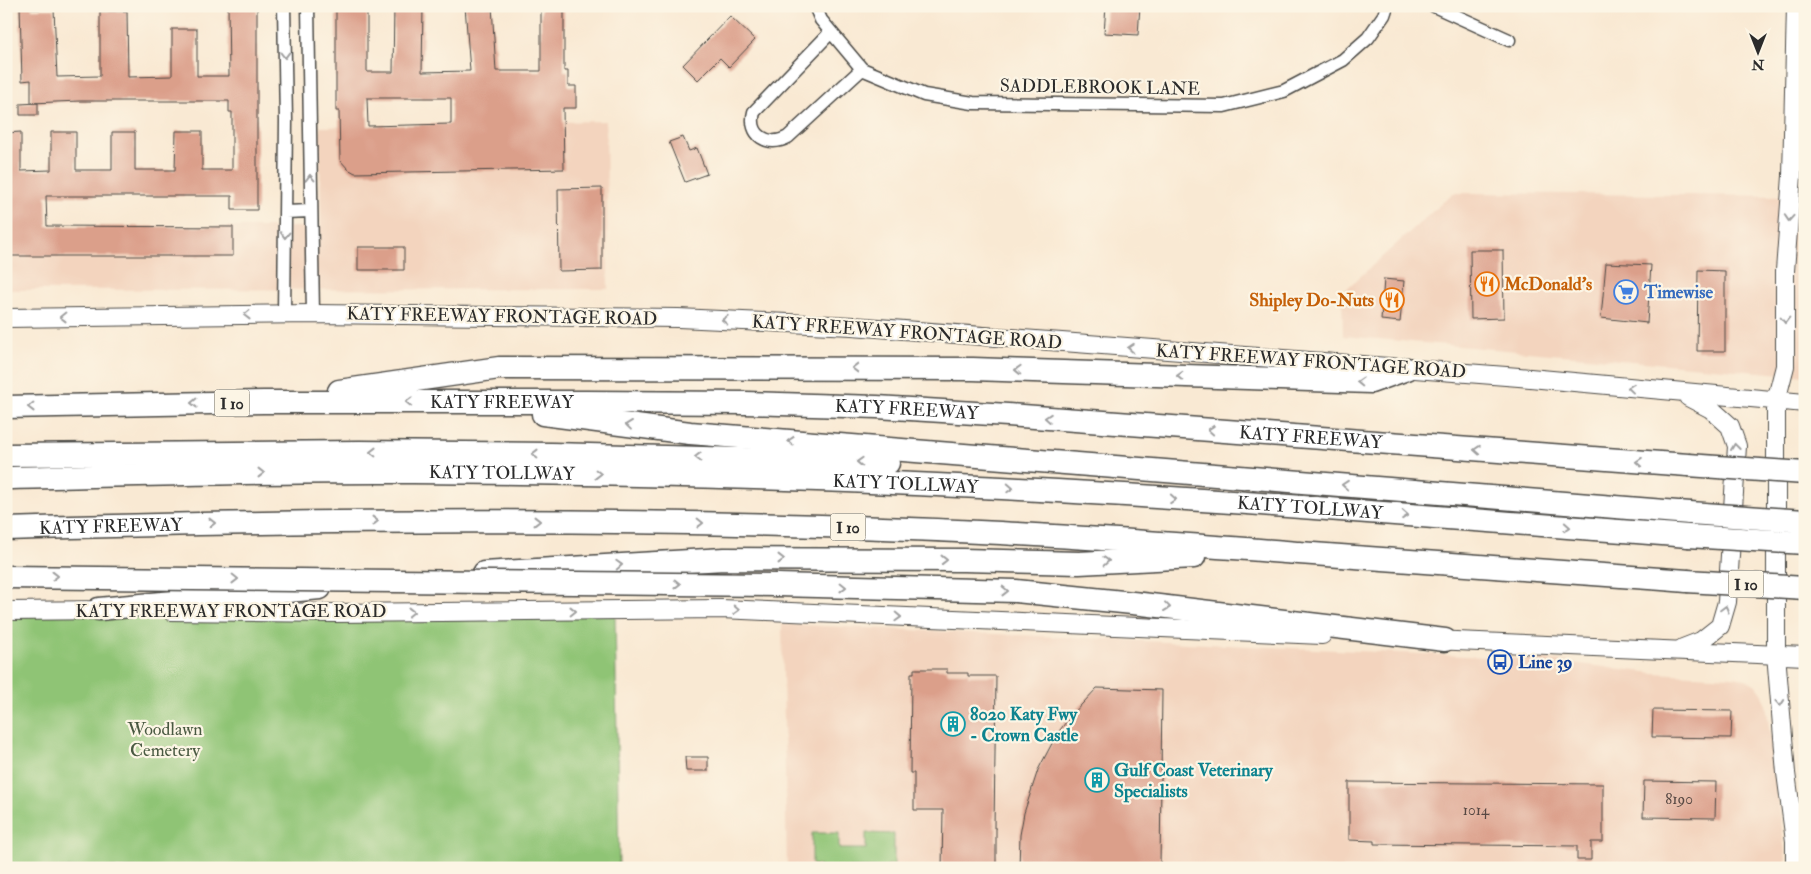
<svg xmlns="http://www.w3.org/2000/svg" width="1811" height="874" viewBox="0 0 1811 874" font-family="'IM FELL Double Pica',serif">
<style>
.built{fill:#f3d4be}
.green{fill:#8fc475;stroke:#5d7850}
.building{fill:#db9f8a;fill-rule:evenodd}
.lines{fill:none;stroke-linecap:round;stroke-linejoin:round}
.minor-casing{stroke:#4a4844;stroke-width:15}
.secondary-casing{stroke:#4a4844;stroke-width:20}
.motorway-casing{stroke:#4a4844;stroke-width:25}
.minor{stroke:#fff;stroke-width:12}
.secondary{stroke:#fff;stroke-width:18}
.motorway{stroke:#fff;stroke-width:22}
.motorway-bridge-casing{stroke:#4a4844;stroke-width:25;stroke-linecap:butt}
.motorway-bridge{stroke:#fff;stroke-width:22}
.oneway{stroke:#a0a0a0}
.labels{text-anchor:middle;stroke-width:4.5;stroke-linejoin:round;paint-order:stroke}
.number-label{font-size:15px;fill:#574843}
.shield{fill:#fcf5e5;stroke:#6a6863;stroke-width:1}
.shield-label{font-size:16px;font-weight:bold;fill:#2b2b2b}
.street-label{font-size:18px;fill:#2b2b2b;stroke:#fcf5e5}
.food-label{font-size:18px;font-weight:bold;fill:#c56008;stroke:#fcf5e5;text-anchor:start}
.shop-label{font-size:18px;font-weight:bold;fill:#366cbe;stroke:#fcf5e5;text-anchor:start}
.transit-label{font-size:18px;font-weight:bold;fill:#164399;stroke:#fcf5e5;text-anchor:start}
.culture-label{font-size:18px;font-weight:bold;fill:#0d838f;stroke:#fcf5e5;text-anchor:start}
.park-label{font-size:18px;fill:#495941;stroke:#fcf5e5}
</style>
<rect width="100%" height="100%" fill="#fcf5e5"/>
<filter id="ink" filterUnits="userSpaceOnUse"><feTurbulence type="fractalNoise" baseFrequency=".02" numOctaves="2"/><feDisplacementMap in="SourceGraphic" scale="10" xChannelSelector="R" yChannelSelector="G"/><feConvolveMatrix kernelMatrix="1 2 1 2 8 2 1 2 1" color-interpolation-filters="sRGB"/></filter>
<filter id="wash" filterUnits="userSpaceOnUse"><feTurbulence type="fractalNoise" baseFrequency=".0096" numOctaves="4" result="noise"/><feDisplacementMap in="SourceGraphic" scale="20" xChannelSelector="R" yChannelSelector="G"/><feGaussianBlur stdDeviation="1.12" result="paint"/><feColorMatrix in="noise" values="0 0 0 0 0 0 0 0 0 0 0 0 0 0 0 0 0 1.4 0 .05"/><feComposite in="paint" operator="in"/></filter>
<g filter="url(#wash)">
<rect width="100%" height="100%" fill="#f9e9d3"/>
<path class="built" d="M 606,121 L 608,289 L 6,290 L 6,227 L 321,227 L 320,127 Z
M 1453,193 L 1805,196 L 1805,376 L 1343,336 L 1342,293 Z
M 782,624 L 1548,660 L 1653,673 L 1732,677 L 1746,679 L 1756,685 L 1762,693 L 1766,703 L 1787,868 L 787,868 Z"/>
<path class="green" d="M 615,610 L 619,868 L 6,868 L 6,613 Z
M 812,833 L 839,833 L 839,849 L 866,849 L 866,833 L 894,834 L 894,865 L 887,865 L 887,868 L 819,868 L 819,865 L 812,865 Z"/>
<g id="blocks">
<path class="building" d="M 20,6 L 32,6 L 32,9 L 54,9 L 57,77 L 100,76 L 100,11 L 127,11 L 128,77 L 172,76 L 172,29 L 197,29 L 197,76 L 229,76 L 228,6 L 257,6 L 257,210 L 232,210 L 232,196 L 46,196 L 47,226 L 233,227 L 233,256 L 6,256 L 6,133 L 21,132 L 21,171 L 51,170 L 51,132 L 76,132 L 76,170 L 112,170 L 112,132 L 135,132 L 135,170 L 175,170 L 176,131 L 202,131 L 202,170 L 232,170 L 232,112 L 229,112 L 229,101 L 80,101 L 31,103 L 31,80 L 22,81 Z
M 336,6 L 367,6 L 367,72 L 393,72 L 394,6 L 423,6 L 422,72 L 470,71 L 465,6 L 492,6 L 496,71 L 541,71 L 541,6 L 564,6 L 564,71 L 568,71 L 568,86 L 576,86 L 576,108 L 563,108 L 564,169 L 355,173 L 348,169 L 340,160 L 339,111 L 336,111 ZM 367,98 L 451,98 L 451,124 L 368,126 Z
M 1106,6 L 1140,6 L 1138,35 L 1104,33 Z
M 730,16 L 755,40 L 729,67 L 720,58 L 698,80 L 683,65 Z
M 38,103 L 38,115 L 20,115 L 20,104 Z
M 683,137 L 689,151 L 697,148 L 707,174 L 685,182 L 669,142 Z
M 602,188 L 602,270 L 559,271 L 558,189 Z
M 358,247 L 404,247 L 404,270 L 358,270 Z
M 1470,250 L 1503,250 L 1504,318 L 1471,319 Z
M 1606,263 L 1651,265 L 1647,323 L 1601,318 Z
M 1698,270 L 1725,271 L 1725,351 L 1697,351 Z
M 1384,279 L 1404,281 L 1400,322 L 1381,320 Z
M 914,669 L 947,669 L 947,673 L 968,673 L 968,676 L 996,676 L 994,828 L 996,828 L 996,868 L 942,868 L 943,810 L 914,810 L 914,773 L 910,773 L 911,673 L 914,673 Z
M 1097,688 L 1162,690 L 1160,868 L 1019,868 L 1020,835 L 1024,813 L 1038,770 L 1057,734 L 1069,718 Z
M 1653,710 L 1732,711 L 1731,738 L 1652,737 Z
M 685,757 L 708,757 L 708,771 L 686,771 Z
M 1644,781 L 1716,782 L 1715,818 L 1643,817 Z
M 1349,782 L 1603,784 L 1603,842 L 1591,842 L 1591,860 L 1577,860 L 1577,846 L 1374,844 L 1374,841 L 1349,840 Z"/>
</g>
</g>
<g filter="url(#ink)">
<use href="#blocks" fill-opacity="0" stroke="#4a4844" stroke-width="1"/>
<g class="lines">
<g class="minor-casing">
<path id="minor" d="M 308,6 L 313,314
M 815,6 L 821,20 L 862,69 L 924,95 L 973,103 L 1224,106 L 1284,91 L 1343,60 L 1368,38 L 1384,15 L 1387,6
M 1434,6 L 1509,40
M 831,32 L 754,112 C 748,135 768,148 788,137 L 862,69
M 285,212 L 311,211
M 284,315 L 286,121 L 284,6"/>
</g>
<g class="secondary-casing">
<path id="secondary" d="M 6,318 L 313,314 L 678,318 L 852,326 L 1519,377 L 1805,403
M 6,611 L 110,610
M 171,611 L 336,613 L 721,609 L 1322,635
M 1433,640 L 1805,656
M 1683,648 L 1701,641 L 1720,626 L 1727,602 L 1737,446 L 1730,426 L 1711,409 L 1688,397
M 1795,868 L 1795,841 L 1786,773 L 1776,654 L 1776,401 L 1785,366 L 1785,271 L 1792,176 L 1796,6"/>
</g>
<g class="motorway-casing">
<g id="motorway">
<path d="M 339,391 L 499,368 L 973,369 L 1371,382 L 1407,369"/>
<path id="s1" d="M 6,407 L 264,402 L 587,402 L 746,403 L 877,407 L 1008,415 L 1688,465"/>
<path d="M 543,414 L 690,433 L 1690,513"/>
<path d="M 6,455 L 360,452 L 552,454 L 888,463"/>
<path id="s2" d="M 6,478 C 142,475 277,471 412,472 C 587,473 762,477 937,485 C 1188,496 1438,518 1688,536"/>
<path id="s3" d="M 6,529 C 330,519 655,517 979,532 C 1086,537 1192,545 1299,553 C 1429,562 1558,571 1687,581"/>
<path d="M 484,573 L 724,559 L 963,560 L 1079,563 L 1194,557"/>
<path d="M 777,585 L 1016,591 L 1142,604 L 1445,640"/>
<path d="M 99,609 L 320,588"/>
</g>
</g>
<use href="#minor" class="minor"/>
<use href="#secondary" class="secondary"/>
<use href="#motorway" class="motorway"/>
<g class="motorway-bridge-casing">
<path id="motorway-bridge" d="M 1688,465 L 1805,473
M 1690,513 L 1805,521
M 1688,536 L 1805,543
M 6,577 L 777,585
M 1687,581 L 1805,588"/>
</g>
<use href="#motorway-bridge" class="motorway-bridge"/>
</g>
<defs><path id="oneway-chevron" d="M-2-3.5L2.5 0L-2 3.5" fill="none" stroke-width="1.6" stroke-linecap="round" stroke-linejoin="round" transform="scale(1.25)"/></defs>
<g class="oneway">
<use href="#oneway-chevron" transform="translate(285 55) rotate(89)"/>
<use href="#oneway-chevron" transform="translate(310 178) rotate(-91)"/>
<use href="#oneway-chevron" transform="translate(1789 218) rotate(94)"/>
<use href="#oneway-chevron" transform="translate(285 235) rotate(91)"/>
<use href="#oneway-chevron" transform="translate(247 315) rotate(179)"/>
<use href="#oneway-chevron" transform="translate(63 317) rotate(179)"/>
<use href="#oneway-chevron" transform="translate(725 320) rotate(-177)"/>
<use href="#oneway-chevron" transform="translate(1785 320) rotate(90)"/>
<use href="#oneway-chevron" transform="translate(1131 348) rotate(-176)"/>
<use href="#oneway-chevron" transform="translate(855 368) rotate(-180)"/>
<use href="#oneway-chevron" transform="translate(1018 370) rotate(-178)"/>
<use href="#oneway-chevron" transform="translate(1180 376) rotate(-178)"/>
<use href="#oneway-chevron" transform="translate(1360 382) rotate(-178)"/>
<use href="#oneway-chevron" transform="translate(1631 388) rotate(-174)"/>
<use href="#oneway-chevron" transform="translate(409 402) rotate(-180)"/>
<use href="#oneway-chevron" transform="translate(194 403) rotate(179)"/>
<use href="#oneway-chevron" transform="translate(31 407) rotate(179)"/>
<use href="#oneway-chevron" transform="translate(1048 418) rotate(-176)"/>
<use href="#oneway-chevron" transform="translate(629 425) rotate(-173)"/>
<use href="#oneway-chevron" transform="translate(1211 430) rotate(-176)"/>
<use href="#oneway-chevron" transform="translate(791 441) rotate(-176)"/>
<use href="#oneway-chevron" transform="translate(1735 447) rotate(-97)"/>
<use href="#oneway-chevron" transform="translate(1477 450) rotate(-176)"/>
<use href="#oneway-chevron" transform="translate(373 452) rotate(-179)"/>
<use href="#oneway-chevron" transform="translate(535 454) rotate(-179)"/>
<use href="#oneway-chevron" transform="translate(698 457) rotate(-179)"/>
<use href="#oneway-chevron" transform="translate(860 462) rotate(-178)"/>
<use href="#oneway-chevron" transform="translate(1639 462) rotate(-176)"/>
<use href="#oneway-chevron" transform="translate(261 473)"/>
<use href="#oneway-chevron" transform="translate(598 474) rotate(1)"/>
<use href="#oneway-chevron" transform="translate(1345 485) rotate(-175)"/>
<use href="#oneway-chevron" transform="translate(1010 488) rotate(3)"/>
<use href="#oneway-chevron" transform="translate(1173 499) rotate(4)"/>
<use href="#oneway-chevron" transform="translate(1405 515) rotate(4)"/>
<use href="#oneway-chevron" transform="translate(375 521)"/>
<use href="#oneway-chevron" transform="translate(537 521)"/>
<use href="#oneway-chevron" transform="translate(212 523) rotate(-1)"/>
<use href="#oneway-chevron" transform="translate(700 523) rotate(1)"/>
<use href="#oneway-chevron" transform="translate(1567 527) rotate(4)"/>
<use href="#oneway-chevron" transform="translate(781 559)"/>
<use href="#oneway-chevron" transform="translate(944 560)"/>
<use href="#oneway-chevron" transform="translate(1106 561) rotate(-3)"/>
<use href="#oneway-chevron" transform="translate(619 565) rotate(-3)"/>
<use href="#oneway-chevron" transform="translate(55 576)"/>
<use href="#oneway-chevron" transform="translate(235 579) rotate(1)"/>
<use href="#oneway-chevron" transform="translate(677 584) rotate(1)"/>
<use href="#oneway-chevron" transform="translate(843 587) rotate(1)"/>
<use href="#oneway-chevron" transform="translate(1005 591) rotate(1)"/>
<use href="#oneway-chevron" transform="translate(1167 607) rotate(7)"/>
<use href="#oneway-chevron" transform="translate(1725 609) rotate(-75)"/>
<use href="#oneway-chevron" transform="translate(736 610) rotate(3)"/>
<use href="#oneway-chevron" transform="translate(573 611) rotate(-1)"/>
<use href="#oneway-chevron" transform="translate(411 612) rotate(-1)"/>
<use href="#oneway-chevron" transform="translate(898 617) rotate(2)"/>
<use href="#oneway-chevron" transform="translate(1780 703) rotate(85)"/>
</g>
</g>
<defs>
<g id="restaurant-ring" transform="scale(1.25)"><circle r="9.5" fill="#fcf5e5" stroke="#e8710a" stroke-width="1.5"/><path d="M-5-6h1v4h1v-4h1v4h1v-4h1v5L-1.5 .5V6h-2V.5L-5-1ZM5-6V6H3V1.5H1.5Q1.5-4 5-6Z" fill="#e8710a"/></g>
<g id="supermarket-ring" transform="scale(1.25)"><circle r="9.5" fill="#fcf5e5" stroke="#3f7fe0" stroke-width="1.5"/><path d="M-6-5.5h2.5l.6 2H6L4.5 2H-2.5L-4.4-4H-6ZM-1.5 3.2a1.3 1.3 0 1 0 .1 0ZM3 3.2a1.3 1.3 0 1 0 .1 0Z" fill="#3f7fe0"/></g>
<g id="bus-ring" transform="scale(1.25)"><circle r="9.5" fill="#fcf5e5" stroke="#1a4fb4" stroke-width="1.5"/><path d="M-5-6H5V4H4V6H2V4H-2V6H-4V4H-5ZM-3.5-4V0h7V-4ZM-3.5 1.2v1.5H-2V1.2ZM2 1.2v1.5H3.5V1.2Z" fill="#1a4fb4"/></g>
<g id="building-ring" transform="scale(1.25)"><circle r="9.5" fill="#fcf5e5" stroke="#0f9aa8" stroke-width="1.5"/><path d="M-4-6H4V6H1V3H-1V6H-4ZM-2.5-4.3h1.7v1.8h-1.7ZM.8-4.3h1.7v1.8H.8ZM-2.5-1h1.7V.8h-1.7ZM.8-1h1.7V.8H.8Z" fill="#0f9aa8"/></g>
</defs>
<g fill-rule="evenodd">
<use href="#restaurant-ring" x="1487" y="284"/>
<use href="#supermarket-ring" x="1626" y="292"/>
<use href="#restaurant-ring" x="1392" y="300"/>
<use href="#bus-ring" x="1500" y="662"/>
<use href="#building-ring" x="953" y="724"/>
<use href="#building-ring" x="1097" y="780"/>
</g>
<g class="labels">
<g class="number-label">
<text x="1679" y="804">8190</text>
<text x="1476" y="815">1014</text>
</g>
<g class="shield">
<rect x="214.5" y="389.5" width="35" height="27" rx="4"/>
<rect x="830.5" y="513.5" width="35" height="27" rx="4"/>
<rect x="1728.5" y="570.5" width="35" height="27" rx="4"/>
</g>
<g class="shield-label">
<text x="232" y="409">I 10</text>
<text x="848" y="533">I 10</text>
<text x="1746" y="590">I 10</text>
</g>
<g class="street-label">
<text transform="translate(1100 87) rotate(1)" y="6">SADDLEBROOK LANE</text>
<text transform="translate(502 316) rotate(1)" y="6">KATY FREEWAY FRONTAGE ROAD</text>
<text transform="translate(907 332) rotate(4)" y="6">KATY FREEWAY FRONTAGE ROAD</text>
<text transform="translate(1311 361) rotate(4)" y="6">KATY FREEWAY FRONTAGE ROAD</text>
<text dy="6" stroke="none"><textPath href="#s1" startOffset="496">KATY FREEWAY</textPath></text>
<text dy="6" stroke="none"><textPath href="#s1" startOffset="901">KATY FREEWAY</textPath></text>
<text dy="6" stroke="none"><textPath href="#s1" startOffset="1306">KATY FREEWAY</textPath></text>
<text dy="6" stroke="none"><textPath href="#s2" startOffset="496">KATY TOLLWAY</textPath></text>
<text dy="6" stroke="none"><textPath href="#s2" startOffset="900">KATY TOLLWAY</textPath></text>
<text dy="6" stroke="none"><textPath href="#s2" startOffset="1305">KATY TOLLWAY</textPath></text>
<text dy="6" stroke="none"><textPath href="#s3" startOffset="105">KATY FREEWAY</textPath></text>
<text x="231" y="617">KATY FREEWAY FRONTAGE ROAD</text>
</g>
<g class="food-label">
<text x="1504" y="290">McDonald's</text>
<text x="1374" y="306" text-anchor="end">Shipley Do-Nuts</text>
</g>
<g class="shop-label">
<text x="1644" y="298">Timewise</text>
</g>
<g class="transit-label">
<text x="1518" y="668">Line 39</text>
</g>
<g class="culture-label">
<text x="970" y="720">8020 Katy Fwy<tspan x="970" dy="21">- Crown Castle</tspan></text>
<text x="1114" y="776">Gulf Coast Veterinary<tspan x="1114" dy="21">Specialists</tspan></text>
</g>
<g class="park-label">
<text x="165" y="735">Woodlawn<tspan x="165" dy="21">Cemetery</tspan></text>
</g>
</g>
<rect width="1811" height="874" fill="none" stroke="#fcf5e5" stroke-width="25"/>
<g transform="translate(1758 52) rotate(180)" stroke="#fcf5e5" stroke-width="4" paint-order="stroke">
<path d="M0-4L9 19L0 12L-9 19Z" fill="#2b2b2b"/>
<text y="-8" font-size="14" font-weight="bold" text-anchor="middle" fill="#2b2b2b">N</text>
</g>
</svg>
